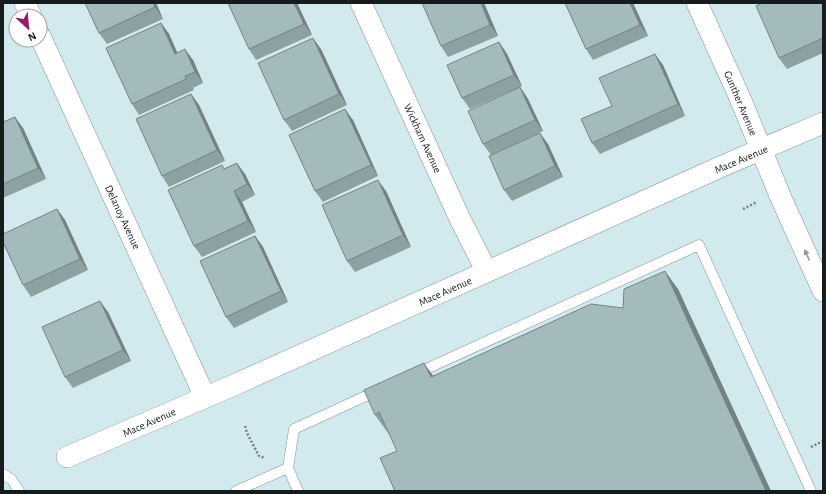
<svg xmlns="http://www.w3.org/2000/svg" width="826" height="494" viewBox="0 0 826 494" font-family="'Alegreya Sans',sans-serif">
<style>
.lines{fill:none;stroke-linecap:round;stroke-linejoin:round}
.lane-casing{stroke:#7f9598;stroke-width:11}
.street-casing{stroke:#7f9598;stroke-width:22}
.path{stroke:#718183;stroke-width:2.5;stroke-dasharray:2 2;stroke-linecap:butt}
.lane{stroke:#fff;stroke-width:10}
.street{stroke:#fff;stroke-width:21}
.wall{fill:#8da1a3}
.shaded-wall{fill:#738385}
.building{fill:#a4bbbe;stroke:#738385}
.oneway{fill:#95999a}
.labels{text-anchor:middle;stroke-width:3;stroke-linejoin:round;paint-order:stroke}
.street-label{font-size:11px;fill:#141c1e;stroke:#fff}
</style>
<rect width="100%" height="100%" fill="#d2eaed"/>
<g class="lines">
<g class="lane-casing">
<path id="lane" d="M 415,374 L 699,245 L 811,491
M 3,474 L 12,480 L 19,491
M 236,491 L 288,468
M 298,491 L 288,468 L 294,429 L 379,390"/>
</g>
<g class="street-casing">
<path id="street" d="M 25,3 L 31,16
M 361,3 L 460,219 L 487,272
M 697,3 L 740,98 L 781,198 L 823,291
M 40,36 L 205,397
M 67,457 L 234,385 L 727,164 L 823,123"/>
</g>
<path class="path" d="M 743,209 L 757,202
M 245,426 L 247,433 L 259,456 L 265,458
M 811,447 L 823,441"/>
<use href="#lane" class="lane"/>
<use href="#street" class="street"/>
</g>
<path class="wall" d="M 156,3 L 163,19 L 107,44 L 99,33 Z
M 297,3 L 312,35 L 256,60 L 249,49 Z
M 484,3 L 498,36 L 448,57 L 441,46 Z
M 565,3 L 633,3 L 648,36 L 593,60 L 586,49 Z
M 823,3 L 823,53 L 787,69 L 779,58 Z
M 161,23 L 169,34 L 177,53 L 193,60 L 203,83 L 193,88 L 194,90 L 139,115 L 132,104 Z
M 499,42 L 507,54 L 522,86 L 470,109 L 462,98 Z
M 321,49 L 347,105 L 292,131 L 284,120 Z
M 663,65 L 685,116 L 600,154 L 592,143 L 612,106 Z
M 520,87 L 528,99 L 543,131 L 491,155 L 483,144 Z
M 191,94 L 199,105 L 225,161 L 169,187 L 162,176 Z
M 353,120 L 378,176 L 323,202 L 315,191 Z
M 3,122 L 23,128 L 46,179 L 3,198 Z
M 548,144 L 563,177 L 512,201 L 504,190 Z
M 222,165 L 225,169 L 245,174 L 255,195 L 242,202 L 256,232 L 202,257 L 194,246 Z
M 386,191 L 411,247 L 355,272 L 347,261 Z
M 57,209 L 65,220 L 88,270 L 31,297 L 23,285 Z
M 255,236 L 263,247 L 288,302 L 234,328 L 226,317 Z
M 678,289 L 771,491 L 395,491 L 397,451 L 389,433 L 388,433 L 375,415 L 434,376 L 623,308 Z
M 108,312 L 131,361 L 73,388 L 65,377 Z"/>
<path class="shaded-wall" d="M 153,3 L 156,3 L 163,19 L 155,7 Z
M 294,3 L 297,3 L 312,35 L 304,24 Z
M 481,3 L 484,3 L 498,36 L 490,25 Z
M 630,3 L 633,3 L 648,36 L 640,25 Z
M 161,23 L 169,34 L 183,65 L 175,54 Z
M 313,38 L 321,49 L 347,105 L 339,94 Z
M 499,42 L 507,54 L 522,86 L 514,75 Z
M 185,49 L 193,60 L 203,83 L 195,72 Z
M 655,54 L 663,65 L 685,116 L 678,104 Z
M 520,87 L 528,99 L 543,131 L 535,120 Z
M 191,94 L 199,105 L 225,161 L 217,150 Z
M 345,109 L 353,120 L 378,176 L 371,165 Z
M 15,117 L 23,128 L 46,179 L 38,168 Z
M 540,133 L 548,144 L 563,177 L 555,166 Z
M 237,163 L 245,174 L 255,195 L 247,184 Z
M 378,180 L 386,191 L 411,247 L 403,235 Z
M 234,191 L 242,202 L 256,232 L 248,221 Z
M 57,209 L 65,220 L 88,270 L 80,259 Z
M 255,236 L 263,247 L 288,302 L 281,291 Z
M 665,271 L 678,289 L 771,491 L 766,491 Z
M 100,301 L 108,312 L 131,361 L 123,350 Z
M 424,363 L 437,381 L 431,377 Z"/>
<path class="building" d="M 85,3 L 153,3 L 155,7 L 99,33 Z
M 228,3 L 294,3 L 304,24 L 249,49 Z
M 422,3 L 481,3 L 490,25 L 441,46 Z
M 565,3 L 630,3 L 640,25 L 586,49 Z
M 762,3 L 822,3 L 823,5 L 823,38 L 779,58 L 756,6 Z
M 161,23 L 175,54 L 185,49 L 195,72 L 185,76 L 186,79 L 132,104 L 106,48 Z
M 313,38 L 339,94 L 284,120 L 258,63 Z
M 499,42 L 514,75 L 462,98 L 447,65 Z
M 655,54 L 678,104 L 592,143 L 581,119 L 612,106 L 599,78 Z
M 520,87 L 535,120 L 483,144 L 468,111 Z
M 191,94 L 217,150 L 162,176 L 136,119 Z
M 345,109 L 371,165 L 315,191 L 289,135 Z
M 15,117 L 38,168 L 3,184 L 3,122 Z
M 540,133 L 555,166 L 504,190 L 489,156 Z
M 237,163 L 247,184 L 234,191 L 248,221 L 194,246 L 168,190 L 222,165 L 224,169 Z
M 378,180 L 403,235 L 347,261 L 322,205 Z
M 57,209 L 80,259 L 23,285 L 3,242 L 3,234 Z
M 255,236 L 281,291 L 226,317 L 200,261 Z
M 665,271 L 766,491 L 395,491 L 380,458 L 397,451 L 379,412 L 375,415 L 364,390 L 424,363 L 431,377 L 591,304 L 623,308 L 624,289 Z
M 100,301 L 123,350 L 65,377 L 42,327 Z"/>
<defs><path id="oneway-solid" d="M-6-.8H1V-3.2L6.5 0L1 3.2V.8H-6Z"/></defs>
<use class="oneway" href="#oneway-solid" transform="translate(807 255) rotate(-114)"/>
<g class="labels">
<g class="street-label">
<text transform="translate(741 103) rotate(67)" y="4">Gunther Avenue</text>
<text transform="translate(423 138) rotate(65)" y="4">Wickham Avenue</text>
<text transform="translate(741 159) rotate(-23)" y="4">Mace Avenue</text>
<text transform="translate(123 217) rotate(65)" y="4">Delanoy Avenue</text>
<text transform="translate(445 291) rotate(-24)" y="4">Mace Avenue</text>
<text transform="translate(149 422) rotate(-24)" y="4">Mace Avenue</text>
</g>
</g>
<rect width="826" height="494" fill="none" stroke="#141c1e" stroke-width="8"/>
<g transform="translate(28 28) rotate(154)"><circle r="19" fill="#ffffff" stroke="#a1a4a5"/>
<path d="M0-3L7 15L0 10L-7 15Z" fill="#9a196f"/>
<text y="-6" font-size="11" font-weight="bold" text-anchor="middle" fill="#141c1e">N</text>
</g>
</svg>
